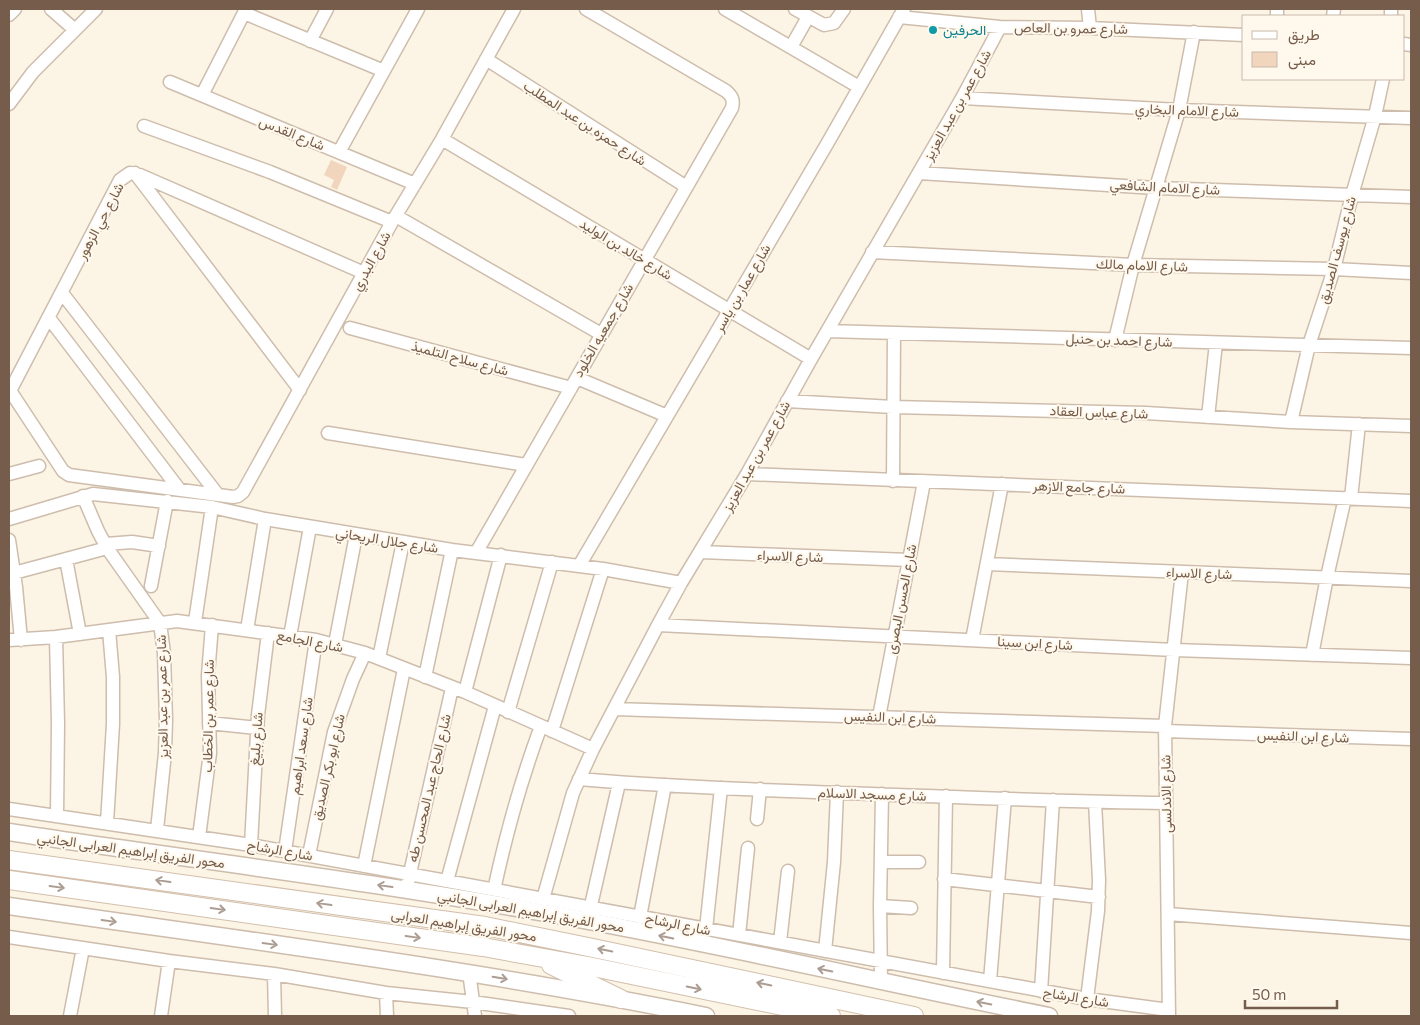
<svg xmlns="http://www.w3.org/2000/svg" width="1420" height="1025" viewBox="0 0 1420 1025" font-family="Commissioner,Vazirmatn,sans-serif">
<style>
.building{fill:#f1d5bd}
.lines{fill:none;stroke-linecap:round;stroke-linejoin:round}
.minor-casing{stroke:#cebdac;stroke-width:15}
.tertiary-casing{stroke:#cebdac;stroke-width:19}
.secondary-casing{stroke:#d3bfac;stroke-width:20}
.minor{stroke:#fff;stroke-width:12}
.tertiary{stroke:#fff;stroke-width:16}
.secondary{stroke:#fff;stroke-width:18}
.oneway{stroke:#ac9d93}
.culture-dot{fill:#0f9aa8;stroke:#fff8ec;stroke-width:2}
.labels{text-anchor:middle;stroke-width:4;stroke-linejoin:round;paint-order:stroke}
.street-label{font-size:14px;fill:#755c4b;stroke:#fff8ec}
.culture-label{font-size:14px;fill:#0d838f;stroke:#fff8ec;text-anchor:start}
</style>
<rect width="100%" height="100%" fill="#fcf5e6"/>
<path class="building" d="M 331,160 L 347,167 L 337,190 L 331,187 L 334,180 L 324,175 Z"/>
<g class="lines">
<g class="minor-casing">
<path id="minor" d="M 51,9 L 75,30
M 725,9 L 859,87
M 795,9 L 824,25 L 834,23 L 844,9
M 1088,9 L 1090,28
M 244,13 L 384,71
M 9,15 L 15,9
M 1277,16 L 1277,9
M 1333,16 L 1334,9
M 1391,16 L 1391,9
M 899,17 L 1000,27 L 1090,28 L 1244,35
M 310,41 L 327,9
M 1404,44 L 1411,45
M 791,47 L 808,17
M 486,59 L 685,186
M 170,82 L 415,184
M 202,95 L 246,9
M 962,98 L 1179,110 L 1411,118
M 9,104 L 33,72 L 96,9
M 144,126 L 270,172 L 392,222
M 442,139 L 811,359
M 339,152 L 418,9
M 135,173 L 300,390
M 919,173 L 1156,188 L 1411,197
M 396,216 L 601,334
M 872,252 L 1133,265 L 1334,269 L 1411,273
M 62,293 L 218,495
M 49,318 L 179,489
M 350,328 L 571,388
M 827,331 L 1411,348
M 1115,340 L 1133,265 L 1179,110 L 1194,32
M 577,378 L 667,416
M 9,389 L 63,471 L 69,475 L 233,497 L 238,496 L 243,492 L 392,222 L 442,139 L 514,9
M 10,391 L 120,180 L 130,173 L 140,175 L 364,273
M 787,401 L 893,407 L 1146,413 L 1291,422 L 1411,426
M 1208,417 L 1216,343
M 1291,422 L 1309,345 L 1334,269 L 1352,195 L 1375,116 L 1383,79
M 328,433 L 526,465
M 9,474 L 39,466
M 747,474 L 1411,501
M 893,481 L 894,333
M 83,496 L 98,531 L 107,548 L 160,623 L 164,653 L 166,720 L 165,753 L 157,830
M 1351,498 L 1359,424
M 9,519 L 93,494 L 212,507 L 265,519 L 452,550 L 603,569 L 681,583
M 9,540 L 16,587 L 21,640
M 106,544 L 132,542 L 159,546
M 701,552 L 909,560
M 476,553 L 732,108 C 734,100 732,96 726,91 L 586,9
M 66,559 L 80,634
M 987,564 L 1411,581
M 579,566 L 827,144 L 904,9
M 14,573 L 107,548
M 151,586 L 167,501
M 195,622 L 212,507
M 658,625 L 1174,650 L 1411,658
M 247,630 L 265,519
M 290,636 L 310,527
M 56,637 L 58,724 L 57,816
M 9,640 L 56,637 L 177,621 L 316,640 L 365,653 L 465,692 L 593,749
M 972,640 L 1002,484
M 335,644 L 356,535
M 1312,655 L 1327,577 L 1345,498
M 379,658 L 403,542
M 425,677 L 452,550
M 465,692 L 501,555
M 614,709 L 1165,726
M 508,712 L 552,562
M 879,717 L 924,482
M 209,723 L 257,728
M 552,731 L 603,569
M 1165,731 L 1411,739
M 579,779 C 684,788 791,791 897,795 C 987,798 1076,802 1166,803
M 9,809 L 251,845 L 1087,999 L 1169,1010
M 757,819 L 760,789
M 107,823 L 113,724 L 113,677 L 109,630
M 199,837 L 210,753 L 208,675 L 212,625
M 251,845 L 258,715 L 268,633
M 285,851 L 316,640
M 309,855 L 334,732 L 353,679 L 365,653
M 881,862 L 919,862
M 364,866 L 404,669
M 944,879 L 1099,897
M 447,881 L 495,706
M 408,882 L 452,688
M 494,890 C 506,834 521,780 541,726
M 543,899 L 573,793 L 593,749 L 658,625 L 681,583 L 747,474 L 811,359 L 962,98 L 1000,27
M 880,906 L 911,908
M 589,914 L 619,783
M 1168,914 L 1411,933
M 640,917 L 665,785
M 706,929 L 721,788
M 739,935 L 748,848
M 9,937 L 169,961 L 274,974 L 386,993 L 473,1002 L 569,1016
M 780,942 L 788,871
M 825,951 L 834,862 L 837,792
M 469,972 L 475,1016
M 943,973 L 946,796
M 274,974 L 275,1016
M 990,981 L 1005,798
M 881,982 L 880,906 L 882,794
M 1041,991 L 1053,800
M 386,993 L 387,1016
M 1087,999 L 1098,911 L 1099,880 L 1095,802
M 70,1016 L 83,948
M 161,1016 L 169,961
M 1169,1016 L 1165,726 L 1182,572"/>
</g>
<g class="tertiary-casing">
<path id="tertiary" d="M 9,832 C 185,859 363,880 539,912 C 710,942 879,982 1049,1016
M 9,906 C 242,940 476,969 706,1016"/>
</g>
<g class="secondary-casing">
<path id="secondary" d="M 9,860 L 485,926 L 593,948 L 914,1016
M 9,880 L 483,947 L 588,966 L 831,1016
M 551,965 L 621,999"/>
</g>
<use href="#minor" class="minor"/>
<use href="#tertiary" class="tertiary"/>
<use href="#secondary" class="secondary"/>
</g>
<defs><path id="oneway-shaft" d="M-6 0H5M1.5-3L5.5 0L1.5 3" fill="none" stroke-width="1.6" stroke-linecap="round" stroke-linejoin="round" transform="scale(1.25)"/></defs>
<g class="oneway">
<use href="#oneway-shaft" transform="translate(163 881) rotate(-172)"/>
<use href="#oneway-shaft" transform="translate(385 886) rotate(-172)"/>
<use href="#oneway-shaft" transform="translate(57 887) rotate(8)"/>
<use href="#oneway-shaft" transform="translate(324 904) rotate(-172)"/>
<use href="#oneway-shaft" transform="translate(218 909) rotate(8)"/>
<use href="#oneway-shaft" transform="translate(109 921) rotate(8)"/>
<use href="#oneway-shaft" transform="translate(413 937) rotate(8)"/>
<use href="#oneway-shaft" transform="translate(666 937) rotate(-169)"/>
<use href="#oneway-shaft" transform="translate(270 944) rotate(8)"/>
<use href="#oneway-shaft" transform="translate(605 950) rotate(-168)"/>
<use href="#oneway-shaft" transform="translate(825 970) rotate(-168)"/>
<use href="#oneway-shaft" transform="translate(500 978) rotate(10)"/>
<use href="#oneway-shaft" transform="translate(764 984) rotate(-168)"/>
<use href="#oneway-shaft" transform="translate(694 988) rotate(12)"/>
<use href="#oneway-shaft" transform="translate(984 1003) rotate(-169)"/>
</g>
<circle class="culture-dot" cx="933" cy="30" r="5"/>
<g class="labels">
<g class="street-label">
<text transform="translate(1071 28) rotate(1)" y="5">شارع عمرو بن العاص</text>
<text transform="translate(957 105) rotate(-61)" y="5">شارع عمر بن عبد العزيز</text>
<text transform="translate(1187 110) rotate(2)" y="5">شارع الامام البخاري</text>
<text transform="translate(585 123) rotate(33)" y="5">شارع حمزه بن عبد المطلب</text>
<text transform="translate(292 133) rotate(22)" y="5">شارع القدس</text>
<text transform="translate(1165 187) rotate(3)" y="5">شارع الامام الشافعي</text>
<text transform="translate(100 221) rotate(-62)" y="5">شارع حي الزهور</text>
<text transform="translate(626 249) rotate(31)" y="5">شارع خالد بن الوليد</text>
<text transform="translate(1337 250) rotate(-75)" y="5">شارع يوسف الصديق</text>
<text transform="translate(371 261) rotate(-61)" y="5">شارع البدري</text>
<text transform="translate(1142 265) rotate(2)" y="5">شارع الامام مالك</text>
<text transform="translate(742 288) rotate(-60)" y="5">شارع عمار بن ياسر</text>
<text transform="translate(603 330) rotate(-60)" y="5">شارع جمعيه الخلود</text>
<text transform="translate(1119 340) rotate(2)" y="5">شارع احمد بن حنبل</text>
<text transform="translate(460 358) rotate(15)" y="5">شارع سلاح التلميذ</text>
<text transform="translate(1099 412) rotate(2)" y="5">شارع عباس العقاد</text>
<text transform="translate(756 456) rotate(-61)" y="5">شارع عمر بن عبد العزيز</text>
<text transform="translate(1079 487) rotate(2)" y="5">شارع جامع الازهر</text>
<text transform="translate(387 540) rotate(9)" y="5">شارع جلال الريحاني</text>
<text transform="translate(790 556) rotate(2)" y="5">شارع الاسراء</text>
<text transform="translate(1199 573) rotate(2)" y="5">شارع الاسراء</text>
<text transform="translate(901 599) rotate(-79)" y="5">شارع الحسن البصرى</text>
<text transform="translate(310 641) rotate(11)" y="5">شارع الجامع</text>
<text transform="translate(1035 643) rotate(3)" y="5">شارع ابن سينا</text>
<text transform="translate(162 697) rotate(-91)" y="5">شارع عمر بن عبد العزيز</text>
<text transform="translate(208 716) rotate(-89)" y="5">شارع عمر بن الخطاب</text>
<text transform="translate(890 717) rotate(2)" y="5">شارع ابن النفيس</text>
<text transform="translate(1303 736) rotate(2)" y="5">شارع ابن النفيس</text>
<text transform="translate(256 739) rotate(-86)" y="5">شارع بليغ</text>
<text transform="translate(301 746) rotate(-82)" y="5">شارع سعد ابراهيم</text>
<text transform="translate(328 767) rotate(-77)" y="5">شارع ابو بكر الصديق</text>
<text transform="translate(429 788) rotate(-77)" y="5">شارع الحاج عبد المحسن طه</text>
<text transform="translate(872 794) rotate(2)" y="5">شارع مسجد الاسلام</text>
<text transform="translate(1166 794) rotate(-91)" y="5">شارع الاندلسى</text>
<text transform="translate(131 850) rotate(8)" y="5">محور الفريق إبراهيم العرابى الجانبي</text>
<text transform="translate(280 850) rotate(10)" y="5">شارع الرشاح</text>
<text transform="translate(531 911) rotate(10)" y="5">محور الفريق إبراهيم العرابى الجانبي</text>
<text transform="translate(678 924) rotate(11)" y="5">شارع الرشاح</text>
<text transform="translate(464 925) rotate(9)" y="5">محور الفريق إبراهيم العرابى</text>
<text transform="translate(1076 997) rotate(9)" y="5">شارع الرشاح</text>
</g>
<g class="culture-label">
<text x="943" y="35">الحرفين</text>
</g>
</g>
<rect width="1420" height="1025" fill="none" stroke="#755c4b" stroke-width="20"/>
<rect x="1242" y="15" width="162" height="65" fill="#fff8ec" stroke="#c8baac"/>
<rect x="1252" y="31" width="25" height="8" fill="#ffffff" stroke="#c8baac"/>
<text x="1288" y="40" font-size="15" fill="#755c4b">طريق</text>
<rect x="1252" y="52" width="25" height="15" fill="#f1d5bd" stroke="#c8baac"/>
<text x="1288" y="65" font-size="15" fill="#755c4b">مبنى</text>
<path d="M1245 1000v8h92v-8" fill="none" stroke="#755c4b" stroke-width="2.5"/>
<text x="1252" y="1000" font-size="15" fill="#755c4b" stroke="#fff8ec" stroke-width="4" paint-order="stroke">50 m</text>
</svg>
